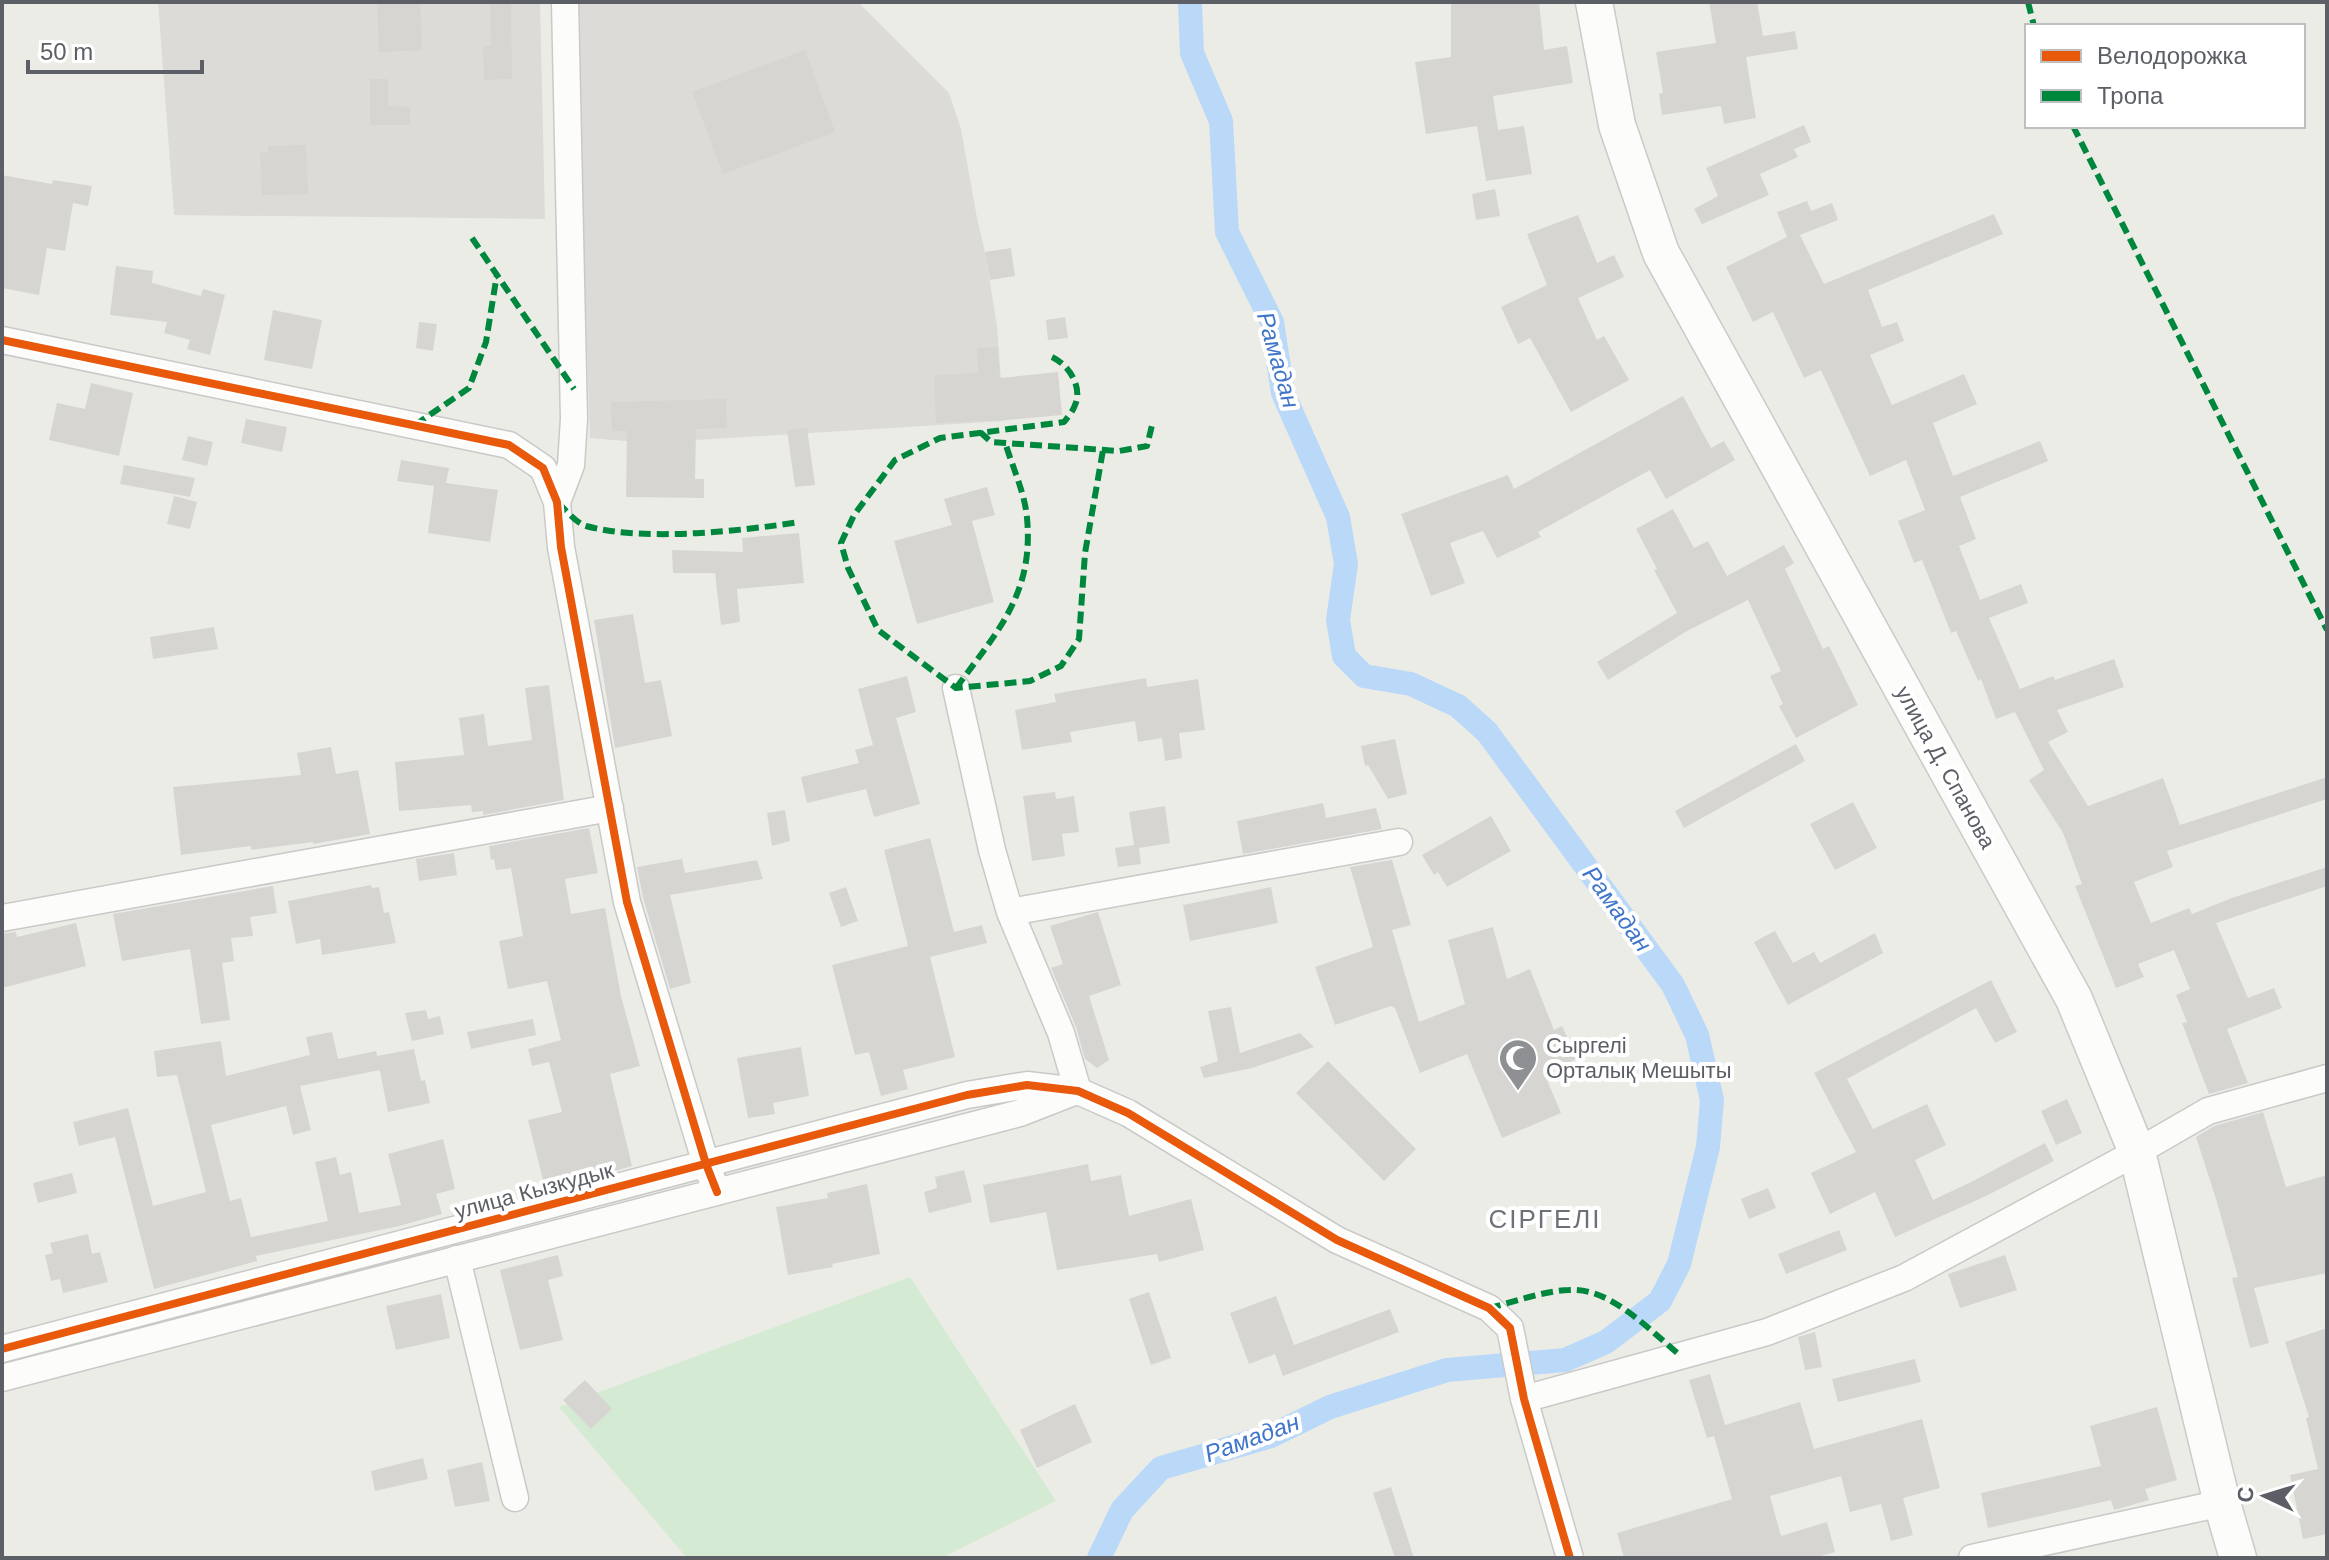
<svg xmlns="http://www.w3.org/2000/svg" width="2329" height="1560" viewBox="0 0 2329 1560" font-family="Arial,sans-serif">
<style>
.industrial{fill:#dcdbd7}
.green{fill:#d4ead3}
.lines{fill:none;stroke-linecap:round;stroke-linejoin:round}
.canal{stroke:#bad8f8;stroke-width:24}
.building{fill:#d6d5d2}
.minor-casing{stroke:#c9c9c8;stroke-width:29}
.secondary-casing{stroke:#c9cac9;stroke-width:39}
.minor{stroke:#fcfcfb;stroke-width:26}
.secondary{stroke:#fcfcfb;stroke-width:36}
.quiet{stroke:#00873e;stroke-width:6;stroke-dasharray:12 6;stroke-linecap:butt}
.cycleway-casing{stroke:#fff;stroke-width:13}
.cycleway{stroke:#e8590c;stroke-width:8}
.labels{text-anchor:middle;stroke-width:8;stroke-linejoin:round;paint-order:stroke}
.street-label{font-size:22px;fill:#5c5f66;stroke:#fff}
.poi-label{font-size:22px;fill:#5c5f66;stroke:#fff;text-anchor:start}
.water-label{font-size:24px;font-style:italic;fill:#4076c9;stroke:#fff}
.quarter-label{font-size:26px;letter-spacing:2px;fill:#6d7178;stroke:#fff}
</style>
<rect width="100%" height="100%" fill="#ecece7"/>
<path class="industrial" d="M 158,2 L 540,2 L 545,219 L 174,215 Z
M 576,2 L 858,2 L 949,93 L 961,129 L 977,218 L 985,252 L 997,326 L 1004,421 L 648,443 L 590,438 Z"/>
<path class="green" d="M 910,1277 L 1056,1501 L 941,1558 L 687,1558 L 559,1407 Z"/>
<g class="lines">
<path class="canal" d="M 1099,1558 L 1122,1510 L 1161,1468 L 1271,1436 L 1330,1407 L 1447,1370 L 1565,1360 L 1606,1342 L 1660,1301 L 1679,1264 L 1708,1147 L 1712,1100 L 1697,1035 L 1673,985 L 1487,732 L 1458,706 L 1411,684 L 1364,676 L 1344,656 L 1338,620 L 1346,564 L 1338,517 L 1283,393 L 1272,322 L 1227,232 L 1221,121 L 1192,53 L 1190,2"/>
</g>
<path class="building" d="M 377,2 L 420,2 L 422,50 L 379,52 Z
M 490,2 L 511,2 L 512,79 L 484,80 L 483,46 L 491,46 Z
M 1451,2 L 1539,2 L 1544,50 L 1567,46 L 1573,83 L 1493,96 L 1498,130 L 1524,126 L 1532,174 L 1486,181 L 1477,126 L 1426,134 L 1415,62 L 1451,57 Z
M 1709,2 L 1757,2 L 1763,36 L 1795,31 L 1798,49 L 1746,57 L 1756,118 L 1724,124 L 1721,106 L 1662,115 L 1659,94 L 1663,93 L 1656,52 L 1716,43 Z
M 805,50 L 835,132 L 723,174 L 692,92 Z
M 370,79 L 388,79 L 388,106 L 410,107 L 410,125 L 370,125 Z
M 1804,125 L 1811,142 L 1794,149 L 1798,157 L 1760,174 L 1769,195 L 1702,224 L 1694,209 L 1718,196 L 1706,168 Z
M 306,145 L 308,194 L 262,195 L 260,153 L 268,152 L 268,146 Z
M 2,175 L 52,184 L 53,180 L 92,186 L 88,206 L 73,203 L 65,251 L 47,248 L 39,295 L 2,288 Z
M 1495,189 L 1500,216 L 1476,220 L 1472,194 Z
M 1807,201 L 1811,211 L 1832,203 L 1838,220 L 1800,235 L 1824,284 L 1994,214 L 2003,234 L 1868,290 L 1882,327 L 1897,322 L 1904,341 L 1870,355 L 1892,405 L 1964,374 L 1977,404 L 1933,423 L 1953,476 L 2040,441 L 2048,461 L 1960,497 L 1976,539 L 1959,546 L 1980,600 L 2021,584 L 2028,603 L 1989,618 L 2020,689 L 2053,676 L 2055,680 L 2114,659 L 2124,687 L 2057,710 L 2068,732 L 2048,742 L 2088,806 L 2163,778 L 2180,825 L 2327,777 L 2327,799 L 2167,851 L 2173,867 L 2134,882 L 2151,923 L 2189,908 L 2192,914 L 2232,898 L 2327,867 L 2327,886 L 2216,923 L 2248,998 L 2274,988 L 2282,1008 L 2227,1029 L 2248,1083 L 2209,1094 L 2182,1023 L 2187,1022 L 2176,995 L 2190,989 L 2174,950 L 2138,964 L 2144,977 L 2116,988 L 2075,886 L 2082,884 L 2063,833 L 2029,780 L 2044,770 L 2015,712 L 1996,719 L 1981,679 L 1978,681 L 1956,631 L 1951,633 L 1922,560 L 1914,563 L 1898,521 L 1925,510 L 1906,460 L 1870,476 L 1821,370 L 1804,378 L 1773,312 L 1753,322 L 1726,267 L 1787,237 L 1777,212 Z
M 1578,215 L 1597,263 L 1614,255 L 1624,277 L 1578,298 L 1597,340 L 1604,336 L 1629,380 L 1571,412 L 1530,338 L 1518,344 L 1501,307 L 1547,285 L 1527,234 Z
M 1011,248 L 1015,276 L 990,280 L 985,252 Z
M 116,266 L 153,271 L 152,283 L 201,296 L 203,289 L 225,295 L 210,355 L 187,349 L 190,340 L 164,333 L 167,322 L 110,315 Z
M 273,310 L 322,320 L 312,369 L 264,360 Z
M 1065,317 L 1068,338 L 1048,340 L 1046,320 Z
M 419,322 L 437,324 L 433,351 L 416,348 Z
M 998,347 L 1000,378 L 1058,372 L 1062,415 L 1007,420 L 936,423 L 934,375 L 978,373 L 977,348 Z
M 91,383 L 133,393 L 119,456 L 49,440 L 57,403 L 85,409 Z
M 1683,396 L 1711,448 L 1724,441 L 1735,460 L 1666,499 L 1650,470 L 1538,532 L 1541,537 L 1497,558 L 1483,531 L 1450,543 L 1465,583 L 1431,596 L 1401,514 L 1508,475 L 1514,489 Z
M 726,399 L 727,428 L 696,429 L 695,479 L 704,479 L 704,498 L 626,497 L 627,431 L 612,431 L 611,402 Z
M 246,419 L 287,427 L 282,452 L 241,443 Z
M 807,428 L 815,485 L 795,487 L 787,430 Z
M 188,436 L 213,442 L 207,466 L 182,460 Z
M 401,460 L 449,468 L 446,483 L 498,490 L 490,542 L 428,533 L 434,486 L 397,481 Z
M 124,465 L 195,478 L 190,497 L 120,484 Z
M 987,487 L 995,515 L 972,521 L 994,602 L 917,624 L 894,541 L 952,525 L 944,499 Z
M 174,496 L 197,502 L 190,529 L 167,524 Z
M 1673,509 L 1694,548 L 1708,541 L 1727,576 L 1784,545 L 1794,563 L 1785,569 L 1823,649 L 1829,646 L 1858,705 L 1796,738 L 1779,706 L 1783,704 L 1770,676 L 1781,671 L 1748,600 L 1687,631 L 1608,680 L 1597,662 L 1677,613 L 1654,570 L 1657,569 L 1636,529 Z
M 799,533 L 804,583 L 737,589 L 740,622 L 721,625 L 715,573 L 673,573 L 672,550 L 743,552 L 742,538 Z
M 633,614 L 645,683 L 661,680 L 672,736 L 615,748 L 594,620 Z
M 214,627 L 218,649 L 153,659 L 150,637 Z
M 907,676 L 916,712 L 896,718 L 920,804 L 874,817 L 866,789 L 807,803 L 801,777 L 859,763 L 855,750 L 873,745 L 858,689 Z
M 1146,678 L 1147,687 L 1198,679 L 1205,730 L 1179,733 L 1182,758 L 1165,761 L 1162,738 L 1138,742 L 1135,721 L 1070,732 L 1072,742 L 1022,750 L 1015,710 L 1056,702 L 1054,694 Z
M 549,685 L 564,800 L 483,815 L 483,811 L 472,812 L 471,805 L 399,811 L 395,762 L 464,755 L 459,718 L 484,714 L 488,746 L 532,740 L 525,688 Z
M 1395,739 L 1407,794 L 1388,799 L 1368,765 L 1365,766 L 1361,746 Z
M 1796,744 L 1805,761 L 1684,828 L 1675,811 Z
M 331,747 L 336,774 L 358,770 L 370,834 L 313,844 L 313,842 L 251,850 L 251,846 L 181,855 L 173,787 L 301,775 L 297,753 Z
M 1055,792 L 1056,799 L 1074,796 L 1079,832 L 1062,834 L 1065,856 L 1032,861 L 1023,796 Z
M 1853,802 L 1877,848 L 1835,870 L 1810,824 Z
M 1323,803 L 1326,818 L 1376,808 L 1382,829 L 1243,854 L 1237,821 Z
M 1165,806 L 1170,843 L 1139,848 L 1141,864 L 1118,867 L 1115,848 L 1134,845 L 1129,812 Z
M 785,810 L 790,841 L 772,846 L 767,813 Z
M 1491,816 L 1511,851 L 1447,887 L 1438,872 L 1434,875 L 1422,855 Z
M 589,828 L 598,873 L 565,879 L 571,914 L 605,908 L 621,996 L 640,1066 L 610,1074 L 632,1166 L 611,1172 L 609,1167 L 544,1184 L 528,1120 L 562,1112 L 549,1062 L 532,1066 L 528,1049 L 561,1040 L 547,981 L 508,989 L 499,941 L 523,936 L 511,868 L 496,870 L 494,859 L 491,860 L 489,846 Z
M 930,838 L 954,932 L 982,925 L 987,943 L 930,957 L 955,1057 L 903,1070 L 908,1089 L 881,1096 L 869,1052 L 855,1055 L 832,965 L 908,946 L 884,850 Z
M 454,853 L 457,875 L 419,881 L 416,859 Z
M 682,859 L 685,873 L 757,860 L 763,879 L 670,895 L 691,983 L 670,989 L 643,898 L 637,867 Z
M 1392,860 L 1411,925 L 1392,930 L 1419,1022 L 1465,1004 L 1448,940 L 1493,927 L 1507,979 L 1530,969 L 1554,1030 L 1562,1026 L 1577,1059 L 1544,1073 L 1561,1113 L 1502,1138 L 1467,1054 L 1420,1073 L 1395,1008 L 1391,1006 L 1335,1025 L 1315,967 L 1373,947 L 1350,867 Z
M 371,885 L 372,888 L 379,887 L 384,913 L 389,912 L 396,943 L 322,955 L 320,939 L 296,944 L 288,901 Z
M 273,886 L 277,913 L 250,917 L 253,936 L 231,938 L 234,961 L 222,963 L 230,1020 L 201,1024 L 190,949 L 122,961 L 113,914 Z
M 846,887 L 858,921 L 841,927 L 829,893 Z
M 1271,887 L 1278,923 L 1190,941 L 1183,905 Z
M 1098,912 L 1121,985 L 1089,996 L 1109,1060 L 1097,1068 L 1085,1059 L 1076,1027 L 1051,968 L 1063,964 L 1050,926 Z
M 76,923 L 86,966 L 2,988 L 2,934 L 16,932 L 17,937 Z
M 1775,931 L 1793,963 L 1814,952 L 1820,963 L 1875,933 L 1883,953 L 1788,1005 L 1754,942 Z
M 1991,980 L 2017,1032 L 1995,1043 L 1976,1008 L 1847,1079 L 1873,1129 L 1927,1104 L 1946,1145 L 1915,1160 L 1933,1200 L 1971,1182 L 2045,1143 L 2054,1161 L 1986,1196 L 1895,1237 L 1875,1192 L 1830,1214 L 1811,1173 L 1856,1152 L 1814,1073 Z
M 1231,1007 L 1240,1053 L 1300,1033 L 1314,1047 L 1252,1068 L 1204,1078 L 1200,1067 L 1218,1061 L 1208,1011 Z
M 426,1010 L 428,1019 L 440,1016 L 444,1034 L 412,1041 L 405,1013 Z
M 533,1019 L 536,1035 L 471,1049 L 467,1032 Z
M 332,1032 L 338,1059 L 376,1051 L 380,1070 L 300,1086 L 311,1130 L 293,1135 L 286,1106 L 211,1125 L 230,1201 L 241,1198 L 251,1237 L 328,1221 L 315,1162 L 336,1157 L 340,1175 L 351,1172 L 359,1213 L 401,1205 L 388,1154 L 443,1139 L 455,1189 L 436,1194 L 442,1214 L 399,1226 L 256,1256 L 257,1261 L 154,1289 L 115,1137 L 79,1146 L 73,1122 L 128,1108 L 153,1206 L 206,1192 L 177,1075 L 157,1077 L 154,1051 L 221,1041 L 226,1076 L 310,1055 L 306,1037 Z
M 801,1047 L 809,1096 L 773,1103 L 775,1114 L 748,1118 L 737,1058 Z
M 414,1049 L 421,1081 L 425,1080 L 430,1103 L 388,1112 L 377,1056 Z
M 1328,1061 L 1416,1149 L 1384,1181 L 1296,1093 Z
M 2067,1099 L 2082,1133 L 2056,1145 L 2041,1111 Z
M 2263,1112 L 2286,1187 L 2327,1175 L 2327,1273 L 2254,1288 L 2269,1343 L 2250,1348 L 2232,1278 L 2238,1277 L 2216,1199 L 2196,1137 L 2214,1126 Z
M 1088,1164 L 1091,1181 L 1121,1175 L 1129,1216 L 1191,1199 L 1204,1250 L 1159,1262 L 1157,1254 L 1057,1270 L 1046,1212 L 990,1223 L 983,1185 Z
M 964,1170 L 972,1202 L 929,1213 L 924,1192 L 937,1188 L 935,1177 Z
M 72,1173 L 77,1193 L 38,1203 L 33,1183 Z
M 867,1184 L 880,1254 L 832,1264 L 833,1267 L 788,1275 L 776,1207 L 828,1198 L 827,1193 Z
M 1768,1188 L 1776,1208 L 1749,1219 L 1741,1199 Z
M 1839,1230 L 1847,1250 L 1786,1274 L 1778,1254 Z
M 88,1234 L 92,1254 L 100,1252 L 108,1282 L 63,1293 L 60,1279 L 51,1281 L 45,1255 L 53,1253 L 50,1243 Z
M 558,1255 L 563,1276 L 548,1280 L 563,1340 L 520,1350 L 500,1270 Z
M 2005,1255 L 2017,1290 L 1960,1308 L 1948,1274 Z
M 1149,1292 L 1171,1358 L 1151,1365 L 1129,1299 Z
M 441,1294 L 450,1338 L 396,1350 L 386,1306 Z
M 1276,1296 L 1294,1345 L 1390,1309 L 1399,1332 L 1283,1376 L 1275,1354 L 1249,1364 L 1230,1313 Z
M 2327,1328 L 2327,1534 L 2303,1539 L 2290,1475 L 2318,1469 L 2306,1418 L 2309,1417 L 2285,1342 Z
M 1815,1332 L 1822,1367 L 1805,1370 L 1798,1337 Z
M 1915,1359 L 1921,1382 L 1838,1402 L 1832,1379 Z
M 1710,1374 L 1725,1425 L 1800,1402 L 1814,1449 L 1922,1419 L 1940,1488 L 1903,1498 L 1913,1535 L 1891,1541 L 1881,1504 L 1850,1512 L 1841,1476 L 1770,1496 L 1781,1536 L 1827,1522 L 1835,1552 L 1814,1558 L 1624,1558 L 1617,1533 L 1732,1499 L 1714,1436 L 1707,1438 L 1689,1380 Z
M 585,1380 L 612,1409 L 591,1429 L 563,1400 Z
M 1075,1404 L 1092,1442 L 1037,1468 L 1020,1430 Z
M 2157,1407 L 2177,1480 L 2145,1489 L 2149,1500 L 2114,1510 L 2111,1500 L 1988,1528 L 1981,1493 L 2101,1466 L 2090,1426 Z
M 423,1458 L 428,1479 L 375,1491 L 371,1471 Z
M 482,1462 L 490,1501 L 455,1507 L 447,1470 Z
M 1391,1487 L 1414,1558 L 1395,1558 L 1373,1493 Z"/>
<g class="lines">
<g class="minor-casing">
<path id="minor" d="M 2,340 L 509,445 L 543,468 L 557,502 L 561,547 L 627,902 L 706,1164 L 717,1192
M 557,502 L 571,465 L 574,419 L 565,2
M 956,688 L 992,850 L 1010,912 L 1061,1033 L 1078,1091
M 1010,912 L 1399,842
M 2,918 L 610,808
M 457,1259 L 515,1498
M 2,1349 L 967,1095 L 1027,1085 L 1078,1091 L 1128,1113 L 1337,1240 L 1489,1308 L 1510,1328 L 1524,1399 L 1570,1558
M 2,1378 L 1020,1113 L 1074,1092
M 1524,1399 L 1767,1332 L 1904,1278 L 2137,1152 L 2208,1111 L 2327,1078
M 1972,1558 L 2222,1503"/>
</g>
<g class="secondary-casing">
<path id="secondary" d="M 1594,2 L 1617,125 L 1661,253 L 2074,999 L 2137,1152 L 2222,1503 L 2238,1558"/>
</g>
<use href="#minor" class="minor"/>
<use href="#secondary" class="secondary"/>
<path class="quiet" d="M 2028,2 L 2034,26
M 2073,126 L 2327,630
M 472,238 L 574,389
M 1052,357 C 1069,365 1083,387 1075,405 C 1073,411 1068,417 1064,422 L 940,438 L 895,460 L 854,515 L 841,543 L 848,568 L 878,630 L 956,688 L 1030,681 L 1061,666 L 1079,639 L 1085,553 L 1103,450
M 415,425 L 469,388 L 486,342 L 497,274
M 980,432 L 991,442 L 1119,451 L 1147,446 L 1153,421
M 558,503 C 566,510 576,523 586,526 C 645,542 740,531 800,522
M 956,688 C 998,631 1034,593 1027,518 C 1025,493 1012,466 1005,442
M 1489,1308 C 1514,1302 1543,1291 1569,1290 C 1611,1287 1650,1331 1681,1356"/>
<g class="cycleway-casing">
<path id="cycleway" d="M 2,340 L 509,445 L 543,468 L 557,502 L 561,547 L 627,902 L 706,1164 L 717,1192
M 2,1349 L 967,1095 L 1027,1085 L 1078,1091 L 1128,1113 L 1337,1240 L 1489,1308 L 1510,1328 L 1524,1399 L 1570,1558"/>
</g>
<use href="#cycleway" class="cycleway"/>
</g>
<defs>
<g id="mosque-pin" transform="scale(2)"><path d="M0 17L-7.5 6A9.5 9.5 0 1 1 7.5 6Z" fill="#8e9093" stroke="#fff"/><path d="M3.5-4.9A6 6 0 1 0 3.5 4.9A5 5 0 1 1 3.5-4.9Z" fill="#fff"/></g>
</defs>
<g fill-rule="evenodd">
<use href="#mosque-pin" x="1518" y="1058"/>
</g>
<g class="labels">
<g class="street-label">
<text transform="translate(1946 767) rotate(61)" y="8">улица Д. Спанова</text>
<text transform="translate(534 1190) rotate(-15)" y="8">улица Кызкудык</text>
</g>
<g class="poi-label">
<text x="1546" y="1053">Сыргелі<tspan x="1546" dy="25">Орталық Мешыты</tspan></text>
</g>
<g class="water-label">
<text transform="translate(1278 360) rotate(74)" y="8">Рамадан</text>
<text transform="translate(1617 909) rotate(54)" y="8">Рамадан</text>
<text transform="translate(1252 1438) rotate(-20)" y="8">Рамадан</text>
</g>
<g class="quarter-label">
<text x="1545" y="1228">СІРГЕЛІ</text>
</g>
</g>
<rect width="2329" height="1560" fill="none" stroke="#5c5f66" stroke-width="8"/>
<rect x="2025" y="24" width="280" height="104" fill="#ffffff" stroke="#bebfc2" stroke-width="2"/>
<rect x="2041" y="50" width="40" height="12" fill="#e8590c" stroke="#bebfc2" stroke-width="2"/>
<text x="2097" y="64" font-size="24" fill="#5c5f66">Велодорожка</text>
<rect x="2041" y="90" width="40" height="12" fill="#00873e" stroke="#bebfc2" stroke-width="2"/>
<text x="2097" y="104" font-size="24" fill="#5c5f66">Тропа</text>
<g transform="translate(2265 1496) rotate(274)" stroke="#ffffff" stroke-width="6" paint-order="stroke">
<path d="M0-6L14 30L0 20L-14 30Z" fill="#5c5f66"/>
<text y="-12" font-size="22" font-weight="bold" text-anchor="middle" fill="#5c5f66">С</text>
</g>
<path d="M28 60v12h174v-12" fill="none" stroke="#5c5f66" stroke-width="4"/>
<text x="40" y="60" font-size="24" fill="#5c5f66" stroke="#ffffff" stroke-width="6" paint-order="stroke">50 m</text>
</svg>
